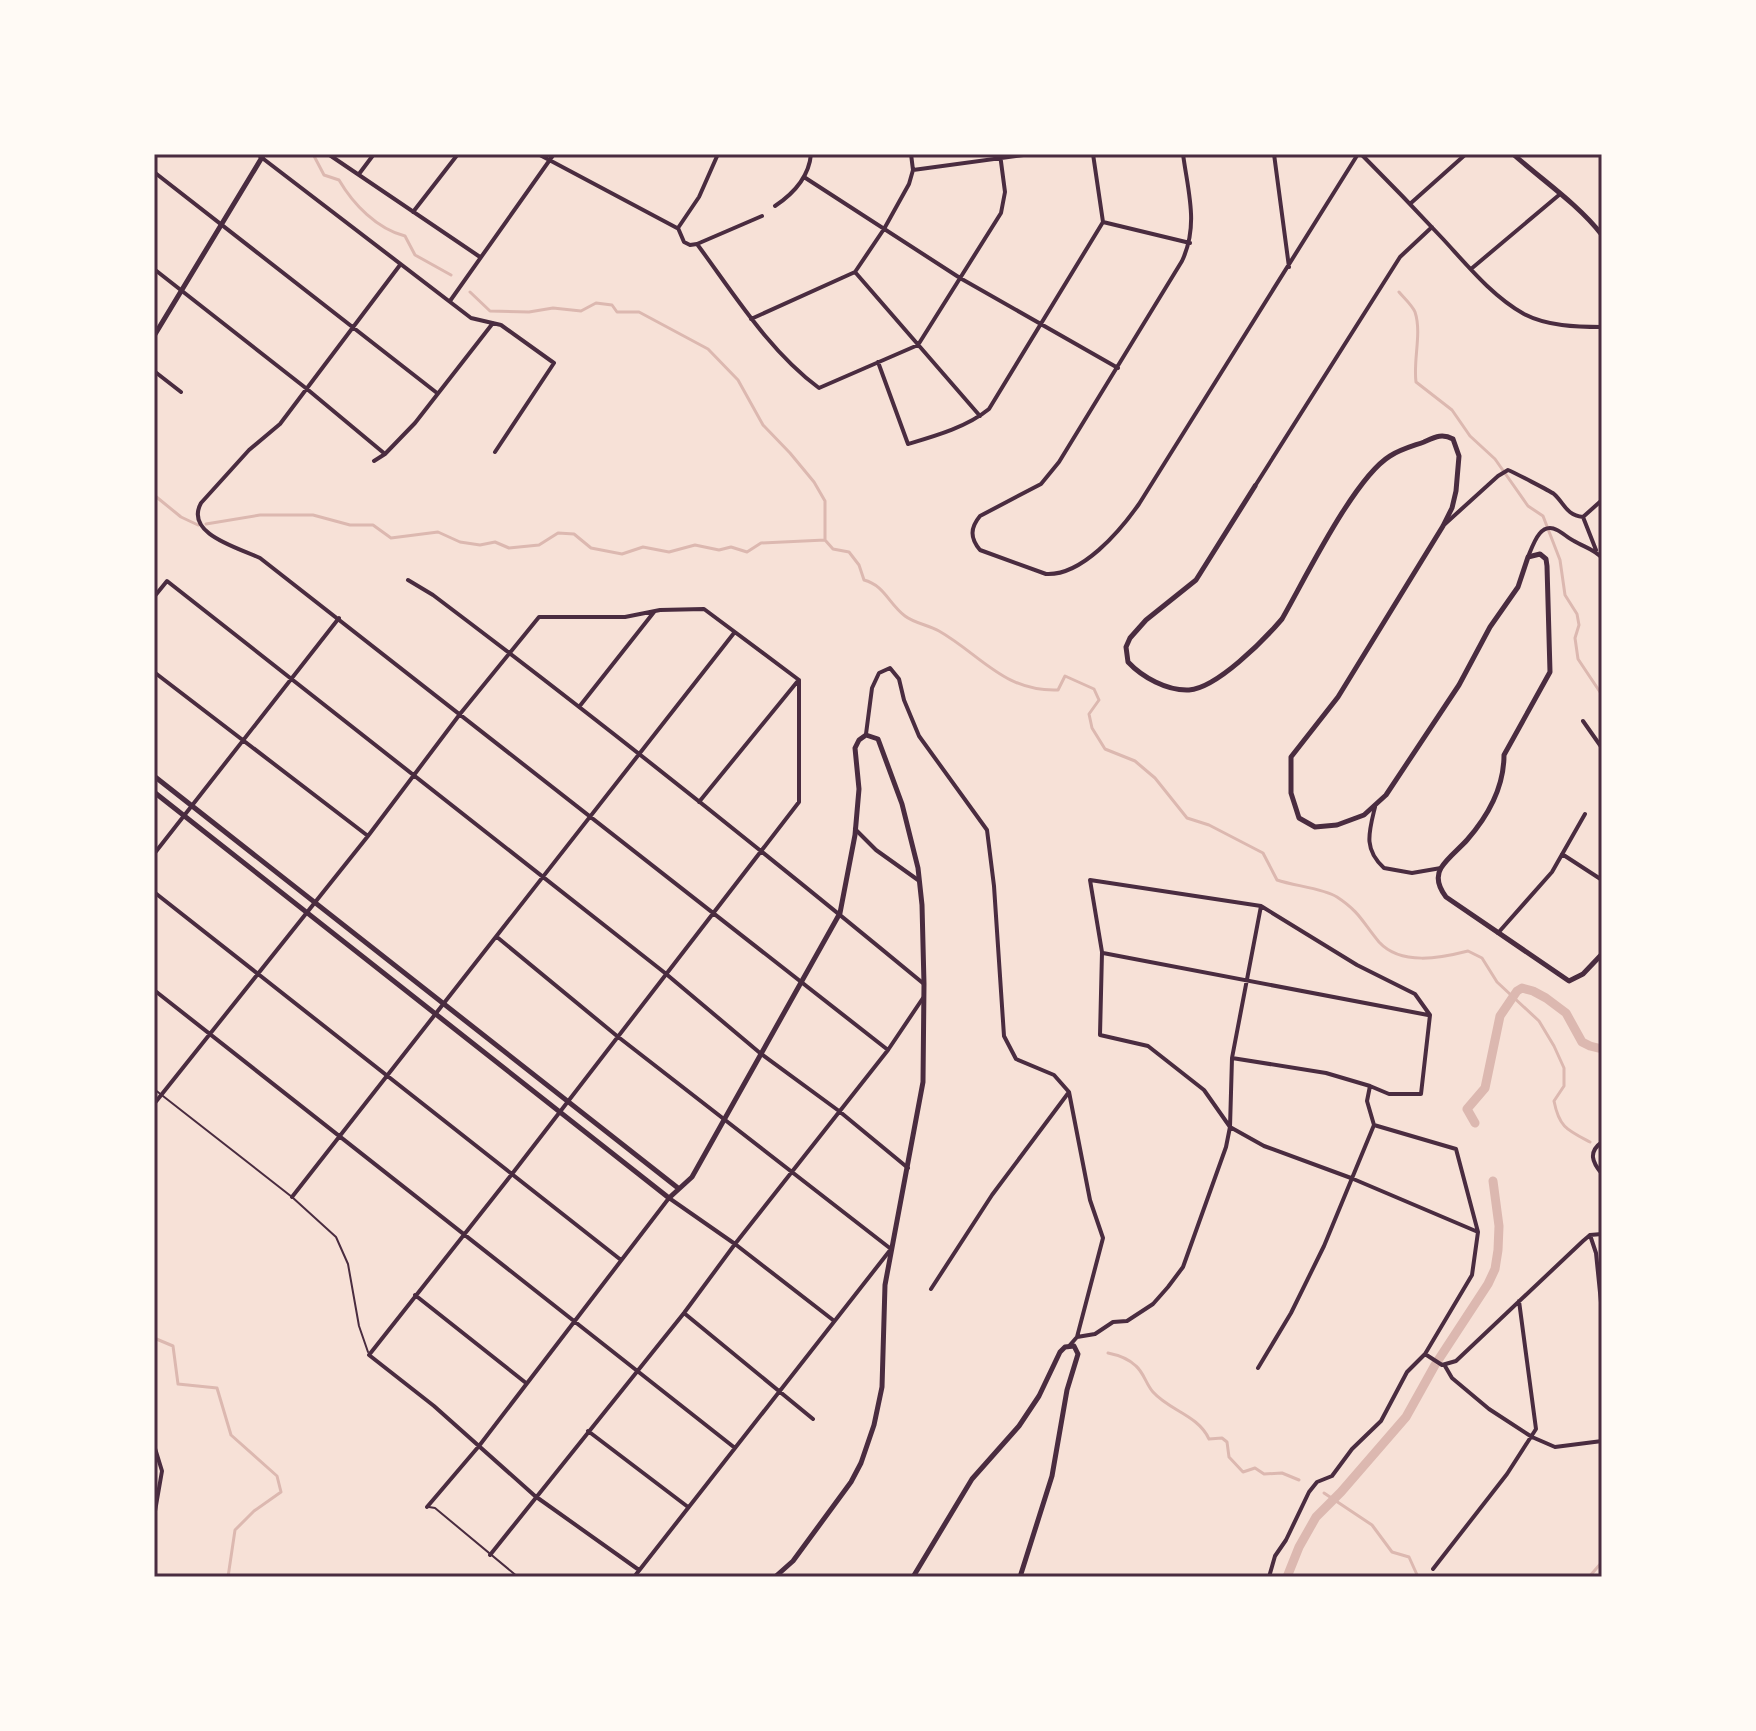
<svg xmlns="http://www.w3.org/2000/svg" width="1756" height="1731" viewBox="0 0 1756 1731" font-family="'Work Sans',sans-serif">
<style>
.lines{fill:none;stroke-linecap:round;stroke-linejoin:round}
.stream{stroke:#dcb8b0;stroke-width:3}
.canal{stroke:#dcb8b0;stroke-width:9}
.service{stroke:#4a2c40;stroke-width:2}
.minor{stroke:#4a2c40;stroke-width:4}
.tertiary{stroke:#4a2c40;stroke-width:5}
.neatline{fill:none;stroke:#4a2c40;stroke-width:3}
</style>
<rect width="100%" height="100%" fill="#f7e1d7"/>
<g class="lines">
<path class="stream" d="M 313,154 L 324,175 L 339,180 C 353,204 377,229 405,236 L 415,255 L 451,275
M 470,292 L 490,311 L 529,312 L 553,308 L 581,311 L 596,303 L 612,305 L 617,312 L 639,312 L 708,349 L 738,380 L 763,425 L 790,453 L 814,482 L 825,501 L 825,539
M 1399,292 C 1404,298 1412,305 1415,312 C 1422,333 1413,360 1416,382 L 1452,410 L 1470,436 L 1495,459 L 1528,506 L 1543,516 L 1560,560 L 1565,595 L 1577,614 L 1579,625 L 1575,638 L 1578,659 L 1602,695
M 154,495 L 181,517 L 198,525
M 206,524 L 260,515 L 313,515 L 350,525 L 373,525 L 391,538 L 438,532 L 460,542 L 480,545 L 495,542 L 509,548 L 539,545 L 558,533 L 574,534 L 591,548 L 622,554 L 643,547 L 669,552 L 695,545 L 719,550 L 731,547 L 747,552 L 761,543 L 825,540 L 833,549 L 849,552 L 859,565 L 864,580 C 884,585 889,604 905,616 C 914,623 928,625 939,631 C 981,655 1004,692 1058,690 L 1065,676 L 1094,689 L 1099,700 L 1089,714 L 1092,728 L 1105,749 L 1135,761 L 1155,778 L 1187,818 L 1209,825 L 1263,853 L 1277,880 C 1294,886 1323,888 1337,897 C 1360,912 1363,923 1379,942 C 1401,966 1441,958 1468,951 L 1482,958 L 1497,982 L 1539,1021 L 1554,1046 L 1564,1068 L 1564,1086 L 1554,1101 C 1559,1127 1567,1130 1590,1142
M 154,1338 L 173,1346 L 178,1384 L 217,1388 L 231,1435 L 277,1476 L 281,1492 L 254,1511 L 235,1530 L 228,1577
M 1108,1353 C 1118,1355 1128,1358 1136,1366 C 1144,1373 1146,1384 1153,1392 C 1170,1411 1198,1415 1209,1439 L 1222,1438 L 1227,1442 L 1229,1457 L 1243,1472 L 1255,1468 L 1264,1474 L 1282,1473 L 1299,1480
M 1324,1493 L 1372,1525 L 1392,1552 L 1409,1557 L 1418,1577
M 1589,1577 L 1602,1562"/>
<path class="canal" d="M 1475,1123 L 1467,1109 L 1485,1088 L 1500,1016 L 1517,991 L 1522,988 L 1533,991 L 1546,998 L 1566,1013 L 1582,1042 L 1590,1046 L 1602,1049
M 1287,1577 L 1299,1547 L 1316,1517 L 1341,1492 L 1406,1417 L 1435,1365 L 1488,1284 L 1495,1269 L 1498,1250 L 1499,1226 L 1493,1181"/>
<path class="service" d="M 154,1089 L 292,1197 L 336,1237 L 348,1264 L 359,1326 L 368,1352
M 429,1507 L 435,1508 L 518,1577"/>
<path class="minor" d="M 257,154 L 471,318 L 501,325 L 554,363 L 495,452
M 328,154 L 480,257
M 538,154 L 677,228
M 718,154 L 699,197 L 678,228 L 684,242 L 690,245 L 697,244 L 762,216
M 1183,154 C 1188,192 1199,225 1182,261 L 1059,462 L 1041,484 L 980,516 C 970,528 970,538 980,550 L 1046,574 C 1082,576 1120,531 1139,504 L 1358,154
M 1274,154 L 1289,267
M 1361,154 C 1389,182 1416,210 1443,239 C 1467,265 1492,296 1524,314 C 1547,326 1576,327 1602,327
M 913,170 L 1031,154
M 154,172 L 437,393
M 359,174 L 374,154
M 804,177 L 960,278 L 1118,368
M 1411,203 L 1466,154
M 775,206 C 793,194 809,177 811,154
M 413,212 L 458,154
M 1103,222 L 1190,243
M 697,244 C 734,294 769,351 819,388 L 918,345 L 1001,213 L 1005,192 L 1000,154
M 400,265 L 280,424 L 249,450 L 201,503 C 184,534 239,548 260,558 L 888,1050
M 154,269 L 307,389 L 385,454
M 1471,269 L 1559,195
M 855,272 L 980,416
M 450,301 L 554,154
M 751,319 L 855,272 L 884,229 L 909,184 L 913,170 L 911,154
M 878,362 L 908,444 C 935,436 967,427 989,409 L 1103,222 L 1093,154
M 154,371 L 181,392
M 374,461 L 385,454 L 415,423 L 493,323
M 1255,486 L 1400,257 L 1432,227
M 1445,524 L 1498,476 L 1508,470 C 1513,472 1550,491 1554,494 C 1565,504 1566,515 1583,517
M 1596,550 L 1583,517 L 1602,500
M 1528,557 C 1533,545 1540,521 1557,530 C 1563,533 1568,538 1574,541 C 1584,547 1594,549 1602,558
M 408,580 L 433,595 C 600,721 763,851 924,984
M 154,597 L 167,581 L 665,973 L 760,1053 L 839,1111 L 908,1168
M 154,672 L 368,836
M 579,707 L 654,612
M 1583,721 L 1602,748
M 866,734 L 872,688 L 879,673 L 890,668 L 899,679 L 904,700 L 919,736 L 987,830 L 994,886 L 1004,1036 L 1016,1059 L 1054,1075 L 1069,1092 L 1090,1200 L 1103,1238 L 1077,1337 L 1070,1345
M 699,802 L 797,682
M 1375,807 C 1369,832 1363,849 1384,868 L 1412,873 L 1441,868
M 855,829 L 876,850 L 918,880
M 154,854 L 339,618
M 1562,854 L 1602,880
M 154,892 L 621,1260
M 1498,933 L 1552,872 L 1585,814
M 497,937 L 617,1036 L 891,1249 L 634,1577
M 1103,953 L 1428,1015
M 154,990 L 735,1448
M 1232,1058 L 1326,1073 L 1370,1086
M 154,1104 L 368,836 L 460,714 L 539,617 L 625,617 L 660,610 L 704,609 L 799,680
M 1602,1142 C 1588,1152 1592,1162 1602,1174
M 292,1197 L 734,633
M 1590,1235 L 1596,1253 L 1602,1312
M 931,1289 L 992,1195 L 1069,1092
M 415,1295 L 526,1383
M 684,1313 L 813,1419
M 1077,1337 L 1095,1334 L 1113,1322 L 1127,1321 L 1153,1304 L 1168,1287 L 1183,1267 L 1226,1147 L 1230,1127 L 1232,1058 L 1261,906
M 1425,1354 L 1442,1365 L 1456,1361 L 1583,1241 L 1590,1235 L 1602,1234
M 1445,1366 L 1452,1378 L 1489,1409 L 1532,1437 L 1555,1447 L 1602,1441
M 1258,1368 L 1291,1313 L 1324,1246 L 1374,1125
M 588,1431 L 688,1507
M 154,1445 L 162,1471 L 154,1517
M 427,1507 L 479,1446 L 669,1198 L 735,1244 L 833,1320
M 490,1555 L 684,1313 L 735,1244 L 888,1050 L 923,998
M 1433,1569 L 1507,1474 L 1536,1429 L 1519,1301
M 639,1570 L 535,1496 L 434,1406 L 369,1355 L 512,1174 L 799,802 L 799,680
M 1269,1577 L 1275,1556 L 1286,1540 L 1309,1492 L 1317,1482 L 1332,1476 L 1352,1449 L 1381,1421 L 1407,1372 L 1425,1354 L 1472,1275 L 1478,1232 L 1456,1149 L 1374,1125 L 1367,1101 L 1370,1086 L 1389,1094 L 1421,1094 L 1430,1015 L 1415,994 L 1357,965 L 1261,906 L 1090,880 L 1102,952 L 1100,1035 L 1148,1046 L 1204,1090 L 1230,1127 L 1264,1146 L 1351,1178 L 1478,1232"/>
<path class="tertiary" d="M 1513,154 C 1542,180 1578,204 1602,235
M 154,336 L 264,154
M 1255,486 L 1196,580 L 1146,620 L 1130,638 L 1126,647 L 1128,662 C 1142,677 1167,691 1189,690 C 1217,688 1264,640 1282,619 C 1305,579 1354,478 1390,456 C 1401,449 1413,446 1424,442 C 1435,437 1442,433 1453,439 L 1459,456 L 1456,491 L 1452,508 L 1443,526 L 1338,697 L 1291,757 L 1291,793 L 1299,818 L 1315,827 L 1337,825 L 1364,815 L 1386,795 L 1459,685 L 1490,627 L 1518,587 L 1528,557 L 1540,554 L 1546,559 L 1547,566 L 1550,672 L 1504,755 C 1504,787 1488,816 1467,840 C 1459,849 1447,858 1441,868 C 1435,878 1440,889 1446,897 L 1569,981 L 1583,974 L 1602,954
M 154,776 L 678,1188
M 154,792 L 669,1198 L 692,1177 L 840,913 L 855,835 L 859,789 L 855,748 L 859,740 L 866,735 L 878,739 L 902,804 L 918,868 L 922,905 L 924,984 L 923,1082 L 885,1285 L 882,1387 L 874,1425 L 861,1463 L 851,1482 L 793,1561 L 775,1577
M 913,1577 L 972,1479 L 1019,1426 L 1039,1396 L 1060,1352 L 1065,1347 L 1074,1346 L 1078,1354 L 1067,1390 L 1052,1476 L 1020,1577"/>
</g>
<rect width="1756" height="1731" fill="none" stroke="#fffaf5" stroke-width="312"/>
<rect x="156" y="156" width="1444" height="1419" class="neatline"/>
</svg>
